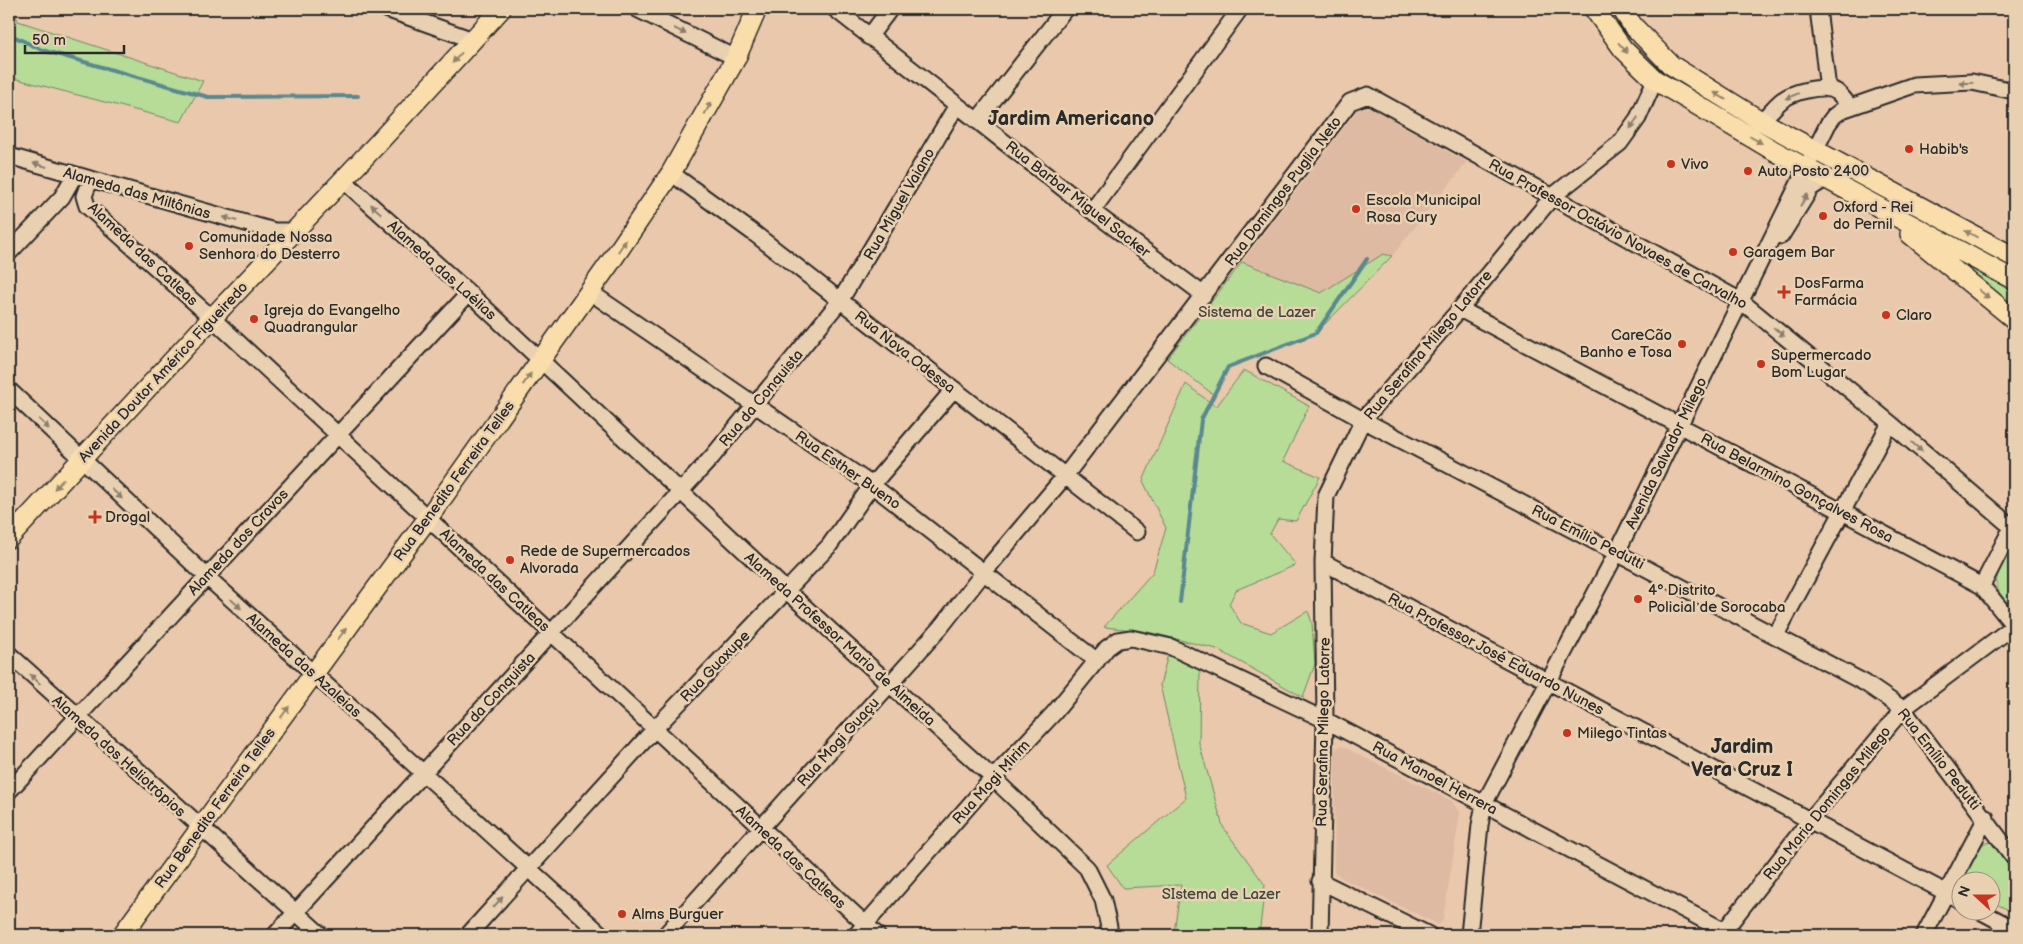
<svg xmlns="http://www.w3.org/2000/svg" width="2023" height="944" viewBox="0 0 2023 944" font-family="'Balsamiq Sans',sans-serif">
<style>
.built{fill:#dfbaa2}
.green{fill:#b7dc97;stroke:#718461}
.lines{fill:none;stroke-linecap:round;stroke-linejoin:round}
.stream{stroke:#598990;stroke-width:4}
.minor-casing{stroke:#2b2b2b;stroke-width:19}
.major-casing{stroke:#2b2b2b;stroke-width:22}
.minor{stroke:#e9d0b1;stroke-width:15}
.major{stroke:#f9deab;stroke-width:19}
.oneway{fill:#8a7e6e}
.oneway2{fill:#92846b}
.poi-dot{fill:#c8321e;stroke:#e9d0b1;stroke-width:2}
.labels{text-anchor:middle;stroke-width:5;stroke-linejoin:round;paint-order:stroke}
.poi-label{font-size:15px;fill:#2b2b2b;stroke:#e9d0b1;text-anchor:start}
.street-label{font-size:15px;fill:#2b2b2b;stroke:#e9d0b1}
.park-label{font-size:15px;fill:#40463b;stroke:#e9d0b1}
.district-label{font-size:20px;font-weight:bold;fill:#2b2b2b;stroke:#e9d0b1}
</style>
<rect width="100%" height="100%" fill="#eac8ac"/>
<filter id="ink" filterUnits="userSpaceOnUse"><feTurbulence type="fractalNoise" baseFrequency=".02" numOctaves="2"/><feDisplacementMap in="SourceGraphic" scale="10" xChannelSelector="R" yChannelSelector="G"/><feConvolveMatrix kernelMatrix="1 2 1 2 8 2 1 2 1" color-interpolation-filters="sRGB"/></filter>
<g filter="url(#ink)">
<path class="built" d="M 1370,107 L 1467,162 L 1392,256 L 1321,293 L 1242,262 L 1358,109 Z
M 1342,746 L 1452,801 L 1460,814 L 1443,920 L 1439,925 L 1340,877 L 1334,872 L 1335,749 Z"/>
<path class="green" d="M 9,9 L 14,9 L 18,21 L 203,81 L 181,122 L 9,77 Z
M 1939,249 L 2014,289 L 2014,309 Z
M 1383,254 L 1392,256 L 1316,333 L 1228,367 L 1214,395 L 1167,359 L 1242,262 L 1321,293 Z
M 1244,370 L 1309,406 L 1283,461 L 1320,477 L 1296,521 L 1278,519 L 1270,534 L 1296,565 L 1236,590 L 1229,604 L 1241,623 L 1271,633 L 1308,611 L 1312,623 L 1315,664 L 1303,697 L 1217,649 L 1144,631 L 1104,627 L 1153,572 L 1166,528 L 1143,481 L 1186,384 L 1216,407 Z
M 2014,546 L 2014,608 C 1987,586 1997,579 2006,550 Z
M 1168,654 L 1200,670 L 1199,743 L 1223,827 L 1265,885 L 1259,935 L 1190,935 L 1174,932 L 1181,885 L 1123,888 L 1107,865 L 1186,798 L 1160,685 Z
M 1995,842 L 2014,868 L 2014,913 L 1991,901 L 1990,882 L 1964,881 L 1963,879 L 1969,861 L 1984,843 Z"/>
<g class="lines">
<path class="stream" d="M 9,34 L 42,50 L 208,97 L 358,96
M 1180,602 L 1201,420 L 1228,367 L 1316,333 L 1367,259"/>
<g class="minor-casing">
<path id="minor" d="M 386,9 L 473,40
M 637,9 L 736,58
M 835,9 L 1092,211 L 1204,295
M 1818,9 L 1828,89
M 869,37 L 890,9
M 977,121 L 1065,9
M 1761,121 C 1768,115 1774,107 1781,101 C 1792,92 1824,83 1837,92 C 1842,96 1846,102 1850,107
M 9,156 L 274,231 L 294,231
M 671,173 L 755,234 L 1137,532
M 90,180 L 84,196 L 87,206 L 212,318 L 877,935
M 343,180 L 469,293 L 787,591 L 993,778 L 1087,868 L 1103,900 L 1109,927 L 1108,935
M 1092,211 L 1240,9
M 1781,236 L 1811,188 L 1825,179
M 9,253 L 62,197 L 74,176
M 590,292 L 872,485 L 1097,661
M 1460,309 L 1982,586 L 2014,626
M 1266,366 L 1363,420 L 1865,683 L 1903,709 L 2014,858
M 9,390 L 206,576 L 602,935
M 1323,562 L 1960,900
M 1982,586 L 2012,527
M 1776,635 L 1890,423
M 9,654 L 321,935
M 9,791 L 469,293
M 1320,881 L 1429,935
M 1982,912 L 2014,929
M 275,935 L 712,457 L 840,301 L 957,105
M 468,935 L 661,722 L 829,546 L 872,485 L 954,389
M 665,935 L 940,628 L 984,572 L 1065,476 L 1350,102 L 1368,95 L 1741,301 L 1890,423 L 2014,529
M 856,935 L 993,778 L 1054,713 L 1107,648 L 1118,640 L 1131,638 L 1171,647 L 1325,720 L 1732,935
M 1320,935 L 1325,720 L 1323,562 L 1326,496 L 1363,420 L 1460,309 L 1553,196 L 1620,143 L 1638,118 L 1655,80
M 1469,935 L 1480,825 L 1484,804 L 1617,552 L 1828,124 L 1834,116 L 1842,110 L 1914,85 L 1972,82 L 2014,91
M 1721,935 L 1810,820 L 1903,709 L 2014,626
M 1924,935 L 1986,818"/>
</g>
<g class="major-casing">
<path id="major" d="M 1594,9 L 1623,49 L 1655,80 L 1771,149 L 2014,280
M 1622,9 L 1633,26 L 1671,65 L 1761,121 L 2014,257
M 1910,234 L 2014,319
M 9,538 L 212,318 L 378,143 L 501,9
M 122,935 L 428,518 L 612,260 L 671,173 L 736,58 L 757,9"/>
</g>
<use href="#minor" class="minor"/>
<use href="#major" class="major"/>
</g>
<defs><path id="oneway-solid" d="M-6-.8H1V-3.2L6.5 0L1 3.2V.8H-6Z" transform="scale(1.25)"/></defs>
<g class="oneway">
<use href="#oneway-solid" transform="translate(680 31) rotate(26)"/>
<use href="#oneway-solid" transform="translate(1966 83) rotate(-180)"/>
<use href="#oneway-solid" transform="translate(1792 96) rotate(158)"/>
<use href="#oneway-solid" transform="translate(1634 123) rotate(124)"/>
<use href="#oneway-solid" transform="translate(40 165) rotate(-164)"/>
<use href="#oneway-solid" transform="translate(1804 200) rotate(-58)"/>
<use href="#oneway-solid" transform="translate(376 209) rotate(-138)"/>
<use href="#oneway-solid" transform="translate(230 219) rotate(-164)"/>
<use href="#oneway-solid" transform="translate(1779 332) rotate(39)"/>
<use href="#oneway-solid" transform="translate(44 424) rotate(44)"/>
<use href="#oneway-solid" transform="translate(1917 447) rotate(41)"/>
<use href="#oneway-solid" transform="translate(117 494) rotate(43)"/>
<use href="#oneway-solid" transform="translate(236 604) rotate(42)"/>
<use href="#oneway-solid" transform="translate(35 679) rotate(-137)"/>
<use href="#oneway-solid" transform="translate(498 902) rotate(-48)"/>
</g>
<g class="oneway2">
<use href="#oneway-solid" transform="translate(1623 48) rotate(49)"/>
<use href="#oneway-solid" transform="translate(457 58) rotate(132)"/>
<use href="#oneway-solid" transform="translate(1720 96) rotate(-148)"/>
<use href="#oneway-solid" transform="translate(708 108) rotate(-61)"/>
<use href="#oneway-solid" transform="translate(1756 140) rotate(30)"/>
<use href="#oneway-solid" transform="translate(1971 234) rotate(-152)"/>
<use href="#oneway-solid" transform="translate(622 246) rotate(-56)"/>
<use href="#oneway-solid" transform="translate(1984 294) rotate(39)"/>
<use href="#oneway-solid" transform="translate(527 379) rotate(-55)"/>
<use href="#oneway-solid" transform="translate(59 484) rotate(133)"/>
<use href="#oneway-solid" transform="translate(342 634) rotate(-53)"/>
<use href="#oneway-solid" transform="translate(285 712) rotate(-54)"/>
</g>
</g>
<g class="poi-dot">
<circle cx="1909" cy="149" r="5"/>
<circle cx="1671" cy="164" r="5"/>
<circle cx="1748" cy="171" r="5"/>
<circle cx="1356" cy="209" r="5"/>
<circle cx="1823" cy="216" r="5"/>
<circle cx="189" cy="246" r="5"/>
<circle cx="1733" cy="252" r="5"/>
<path d="M1781.5 284.5h5v5h5v5h-5v5h-5v-5h-5v-5h5z"/>
<circle cx="1886" cy="315" r="5"/>
<circle cx="254" cy="319" r="5"/>
<circle cx="1682" cy="344" r="5"/>
<circle cx="1761" cy="364" r="5"/>
<path d="M92.5 509.5h5v5h5v5h-5v5h-5v-5h-5v-5h5z"/>
<circle cx="510" cy="560" r="5"/>
<circle cx="1638" cy="599" r="5"/>
<circle cx="1567" cy="733" r="5"/>
<circle cx="622" cy="914" r="5"/>
</g>
<g class="labels">
<g class="poi-label">
<text x="1919" y="154">Habib's</text>
<text x="1681" y="169">Vivo</text>
<text x="1758" y="176">Auto Posto 2400</text>
<text x="1366" y="205">Escola Municipal<tspan x="1366" dy="17">Rosa Cury</tspan></text>
<text x="1833" y="212">Oxford - Rei<tspan x="1833" dy="17">do Pernil</tspan></text>
<text x="199" y="242">Comunidade Nossa<tspan x="199" dy="17">Senhora do Desterro</tspan></text>
<text x="1743" y="257">Garagem Bar</text>
<text x="1794" y="288">DosFarma<tspan x="1794" dy="17">Farmácia</tspan></text>
<text x="264" y="315">Igreja do Evangelho<tspan x="264" dy="17">Quadrangular</tspan></text>
<text x="1896" y="320">Claro</text>
<text x="1672" y="340" text-anchor="end">CareCão<tspan x="1672" dy="17">Banho e Tosa</tspan></text>
<text x="1771" y="360">Supermercado<tspan x="1771" dy="17">Bom Lugar</tspan></text>
<text x="105" y="522">Drogal</text>
<text x="520" y="556">Rede de Supermercados<tspan x="520" dy="17">Alvorada</tspan></text>
<text x="1648" y="595">4º Distrito<tspan x="1648" dy="17">Policial de Sorocaba</tspan></text>
<text x="1577" y="738">Milego Tintas</text>
<text x="632" y="919">Alms Burguer</text>
</g>
<g class="street-label">
<text transform="translate(1283 191) rotate(-53)" y="5">Rua Domingos Puglia Neto</text>
<text transform="translate(137 193) rotate(16)" y="5">Alameda das Miltônias</text>
<text transform="translate(1078 199) rotate(38)" y="5">Rua Barbar Miguel Sacker</text>
<text transform="translate(899 204) rotate(-60)" y="5">Rua Miguel Vaiano</text>
<text transform="translate(1618 234) rotate(29)" y="5">Rua Professor Octávio Novaes de Carvalho</text>
<text transform="translate(143 254) rotate(43)" y="5">Alameda das Catleas</text>
<text transform="translate(442 270) rotate(42)" y="5">Alameda das Laélias</text>
<text transform="translate(1428 345) rotate(-50)" y="5">Rua Serafina Milego Latorre</text>
<text transform="translate(905 352) rotate(38)" y="5">Rua Nova Odessa</text>
<text transform="translate(163 372) rotate(-47)" y="5">Avenida Doutor Américo Figueiredo</text>
<text transform="translate(761 398) rotate(-50)" y="5">Rua da Conquista</text>
<text transform="translate(1666 453) rotate(-64)" y="5">Avenida Salvador Milego</text>
<text transform="translate(848 470) rotate(35)" y="5">Rua Esther Bueno</text>
<text transform="translate(454 481) rotate(-54)" y="5">Rua Benedito Ferreira Telles</text>
<text transform="translate(1797 488) rotate(28)" y="5">Rua Belarmino Gonçalves Rosa</text>
<text transform="translate(1588 537) rotate(27)" y="5">Rua Emílio Pedutti</text>
<text transform="translate(238 542) rotate(-47)" y="5">Alameda dos Cravos</text>
<text transform="translate(495 580) rotate(43)" y="5">Alameda das Catleas</text>
<text transform="translate(840 639) rotate(42)" y="5">Alameda Professor Mario de Almeida</text>
<text transform="translate(1496 654) rotate(28)" y="5">Rua Professor José Eduardo Nunes</text>
<text transform="translate(304 665) rotate(42)" y="5">Alameda das Azaleias</text>
<text transform="translate(715 666) rotate(-46)" y="5">Rua Guaxupe</text>
<text transform="translate(491 699) rotate(-47)" y="5">Rua da Conquista</text>
<text transform="translate(1323 732) rotate(-89)" y="5">Rua Serafina Milego Latorre</text>
<text transform="translate(838 742) rotate(-48)" y="5">Rua Mogi Guaçu</text>
<text transform="translate(119 756) rotate(42)" y="5">Alameda dos Heliotrópios</text>
<text transform="translate(1939 759) rotate(52)" y="5">Rua Emílio Pedutti</text>
<text transform="translate(1435 778) rotate(28)" y="5">Rua Manoel Herrera</text>
<text transform="translate(991 782) rotate(-48)" y="5">Rua Mogi Mirim</text>
<text transform="translate(1827 803) rotate(-51)" y="5">Rua Maria Domingas Milego</text>
<text transform="translate(215 808) rotate(-54)" y="5">Rua Benedito Ferreira Telles</text>
<text transform="translate(791 857) rotate(43)" y="5">Alameda das Catleas</text>
</g>
<g class="park-label">
<text x="1257" y="317">Sistema de Lazer</text>
<text x="1221" y="899">SIstema de Lazer</text>
</g>
<g class="district-label">
<text x="1071" y="125">Jardim Americano</text>
<text x="1742" y="753">Jardim<tspan x="1742" dy="23">Vera Cruz I</tspan></text>
</g>
</g>
<rect width="2023" height="944" fill="none" stroke="#e9d0b1" stroke-width="30"/>
<rect x="15" y="15" width="1993" height="914" fill="none" stroke="#2b2b2b" stroke-width="2" filter="url(#ink)"/>
<g transform="translate(1976 896) rotate(291)"><circle r="24" fill="#e9d0b1" stroke="#9d8e7b"/>
<path d="M0-4L9 19L0 12L-9 19Z" fill="#c8321e"/>
<text y="-8" font-size="14" font-weight="bold" text-anchor="middle" fill="#2b2b2b">N</text>
</g>
<path d="M25 45v8h99v-8" fill="none" stroke="#2b2b2b" stroke-width="2.5"/>
<text x="32" y="45" font-size="15" fill="#2b2b2b" stroke="#e9d0b1" stroke-width="4" paint-order="stroke">50 m</text>
</svg>
